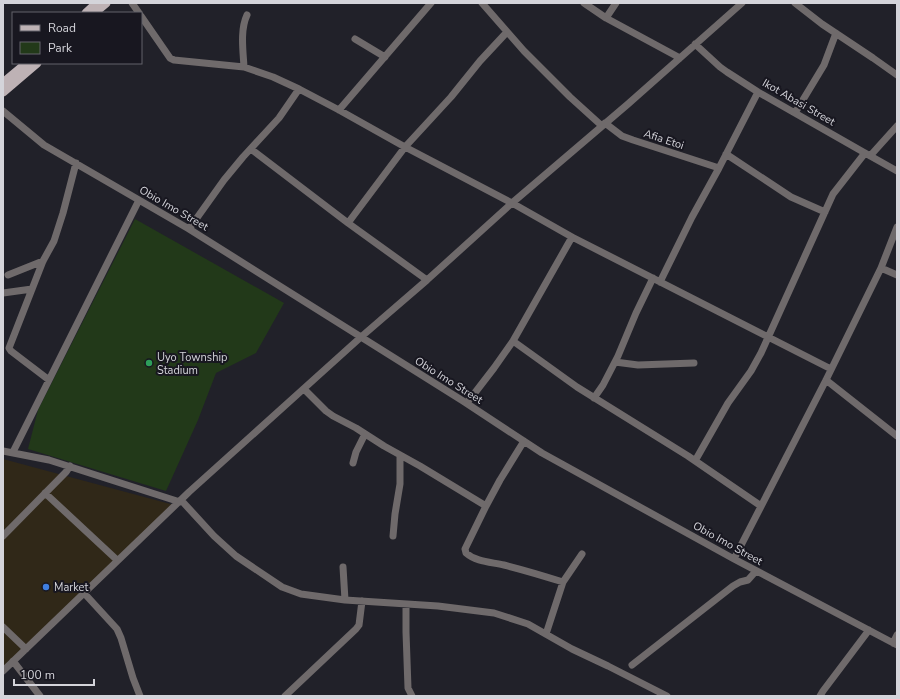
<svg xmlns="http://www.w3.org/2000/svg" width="900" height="699" viewBox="0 0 900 699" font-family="'Nunito Sans',sans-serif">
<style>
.commercial{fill:#302818}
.green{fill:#223919}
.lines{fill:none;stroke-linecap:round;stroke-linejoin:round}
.minor{stroke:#6f6a6b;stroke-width:7}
.major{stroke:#beb2b5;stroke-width:9}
.leisure-dot{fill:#2e9e5b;stroke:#181720;stroke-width:1.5}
.shop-dot{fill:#3f7fe0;stroke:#181720;stroke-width:1.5}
.labels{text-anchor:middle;stroke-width:4;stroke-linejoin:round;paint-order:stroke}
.street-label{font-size:11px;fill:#d4d4da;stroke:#181720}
.poi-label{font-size:11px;fill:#d4d4da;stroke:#181720;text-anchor:start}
</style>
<rect width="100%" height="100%" fill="#212129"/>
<path class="commercial" d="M 3,459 L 174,505 L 3,670 Z"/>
<path class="green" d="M 135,219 L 284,303 L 256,353 L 216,373 L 198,420 L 166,491 L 28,449 L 38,410 Z"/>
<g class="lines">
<path class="minor" d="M 132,3 L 139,13
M 482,3 L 524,51 L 570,97 L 602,126
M 584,3 L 606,18 L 680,58
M 795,3 L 822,24 L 873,58 L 897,75
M 141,16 L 170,58 L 174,60 L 244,67 L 273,77 L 299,89 L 339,110 L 405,147 L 512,203 L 572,237 L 831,369
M 606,18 L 616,3
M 355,39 L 385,57
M 695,44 L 720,67 L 727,72 L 758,92 L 865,153 L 897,171
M 244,67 C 243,50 240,30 247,15
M 339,110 L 431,3
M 3,111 L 44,145 L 189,229 L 463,401 L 542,453 L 734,559 L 897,645
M 795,113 L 824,65 L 836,33
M 605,123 L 622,136 L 633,140 L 719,168
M 251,149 L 348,223 L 427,280
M 726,154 L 791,197 L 825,212
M 870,156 L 897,126
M 348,223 L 405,147 L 451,97 L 480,61 L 507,32
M 189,229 L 224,180 L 243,157 L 279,118 L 299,89
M 881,268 L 897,275
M 8,275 L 43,261
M 660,282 L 692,217 L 719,168 L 758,92
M 3,293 L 32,289
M 513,341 L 577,387 L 688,456 L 761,506
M 615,362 L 638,365 L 694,363
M 49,380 L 11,351 L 9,348 L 43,261 L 54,241 L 63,213 L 76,163
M 826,380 L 897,436
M 304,389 L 326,411 L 333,416 L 356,428 L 384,446 L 420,466 L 486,506
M 594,398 L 603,385 L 618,356 L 636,313 L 653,278
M 467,403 L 494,368 L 513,341 L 572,237
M 524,441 L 500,480 L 486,506 L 465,549 L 466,553 C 476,562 491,562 504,565 C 524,570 544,576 563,582
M 3,451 L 49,460 L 180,502 L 181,500 L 214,536 L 236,556 L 282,587 L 301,594 L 345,600 L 438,606 L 494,613 L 528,624 L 572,649 L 608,666 L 667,696
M 13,452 L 139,200
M 695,461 L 728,403 L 751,371 L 761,353 L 833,194 L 865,153
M 353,463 L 356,452 L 365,434
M 45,493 L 117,560
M 3,536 L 66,472 L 70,466
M 393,536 L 395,514 L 400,484 L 400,455
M 734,559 L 826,380 L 881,268 L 897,227
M 343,567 L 345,600
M 84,593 L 117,629 L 121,638 L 133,678 L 140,696
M 406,604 L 406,632 L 408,688 L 412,696
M 3,627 L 26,649
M 546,634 L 563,582 L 582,554
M 893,643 L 897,635
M 13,661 L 40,696
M 632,665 L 733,586 L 740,582 L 748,580 L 756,571
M 3,671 L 189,492 L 361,337 L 427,280 L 512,203 L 628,104 L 742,3
M 285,696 L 356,629 L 359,625 L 362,601
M 820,696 L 823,691 L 869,630"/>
<path class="major" d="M 86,13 L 97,3
M 94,13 L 106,3
M 3,83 L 27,63
M 3,92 L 37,63"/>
</g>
<circle class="leisure-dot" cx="149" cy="363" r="4"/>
<circle class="shop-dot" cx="46" cy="587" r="4"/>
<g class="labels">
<g class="street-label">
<text transform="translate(799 102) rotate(30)" y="4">Ikot Abasi Street</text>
<text transform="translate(664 139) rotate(18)" y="4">Afia Etoi</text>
<text transform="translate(174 208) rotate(30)" y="4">Obio Imo Street</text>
<text transform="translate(449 380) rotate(32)" y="4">Obio Imo Street</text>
<text transform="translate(728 543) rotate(29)" y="4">Obio Imo Street</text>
</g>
<g class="poi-label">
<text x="157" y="361">Uyo Township<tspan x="157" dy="13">Stadium</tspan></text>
<text x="54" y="591">Market</text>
</g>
</g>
<rect width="900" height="699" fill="none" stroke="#d4d4da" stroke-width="8"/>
<rect x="12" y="12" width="130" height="52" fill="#181720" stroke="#63636a"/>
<rect x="20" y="25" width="20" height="6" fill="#beb2b5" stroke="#63636a"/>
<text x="48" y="32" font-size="12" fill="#d4d4da">Road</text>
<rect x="20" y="42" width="20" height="12" fill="#223919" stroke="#63636a"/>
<text x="48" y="52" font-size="12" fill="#d4d4da">Park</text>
<path d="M14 679v6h80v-6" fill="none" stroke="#d4d4da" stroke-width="2"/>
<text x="20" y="679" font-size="12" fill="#d4d4da" stroke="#181720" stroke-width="3" paint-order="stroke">100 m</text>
</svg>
